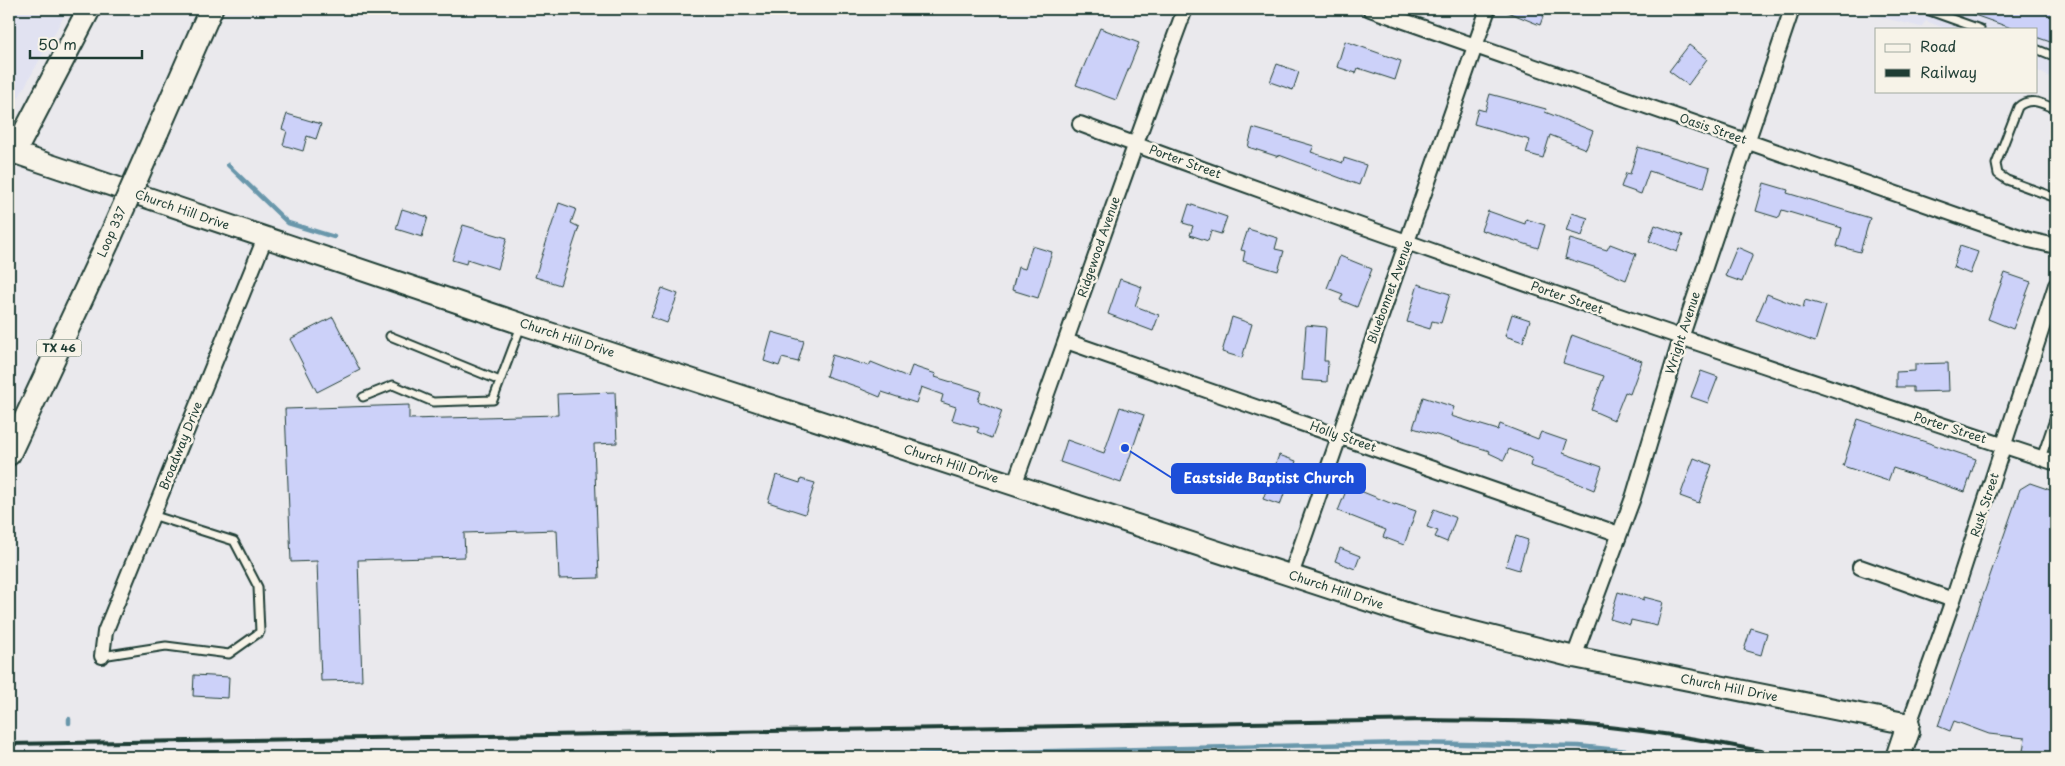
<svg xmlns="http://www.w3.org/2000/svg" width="2065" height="766" viewBox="0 0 2065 766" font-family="'Playpen Sans',sans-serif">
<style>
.built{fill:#e1e2f1}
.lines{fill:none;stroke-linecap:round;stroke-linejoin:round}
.stream{stroke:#6997ab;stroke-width:4.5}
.building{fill:#ccd1f9;stroke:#1f3d34}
.lane-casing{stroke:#1f3d34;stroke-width:11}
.street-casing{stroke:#1f3d34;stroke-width:18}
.secondary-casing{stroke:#1f3d34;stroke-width:24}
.primary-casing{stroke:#1f3d34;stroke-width:26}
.lane{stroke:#f7f3e8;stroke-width:7}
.street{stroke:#f7f3e8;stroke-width:14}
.secondary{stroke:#f7f3e8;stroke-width:20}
.primary{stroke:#f7f3e8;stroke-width:22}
.rail{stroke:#1f3d34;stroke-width:4}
.primary-bridge-casing{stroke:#1f3d34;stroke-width:26;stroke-linecap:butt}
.primary-bridge{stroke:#f7f3e8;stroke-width:22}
.labels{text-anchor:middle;stroke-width:5;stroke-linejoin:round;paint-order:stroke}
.shield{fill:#f7f3e8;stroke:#60746a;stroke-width:1}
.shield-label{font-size:11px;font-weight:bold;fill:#1f3d34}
.street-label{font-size:12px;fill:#1f3d34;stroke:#f7f3e8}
.leader{fill:none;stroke:#1d4ed8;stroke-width:2}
.callout-dot{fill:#1d4ed8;stroke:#f7f3e8;stroke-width:2}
.callout{fill:#1d4ed8;stroke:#1d4ed8;stroke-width:2}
.callout-label{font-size:14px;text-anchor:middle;font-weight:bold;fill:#fff}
</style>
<rect width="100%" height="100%" fill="#eae9ed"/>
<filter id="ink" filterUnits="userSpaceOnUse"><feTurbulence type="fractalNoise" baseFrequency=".02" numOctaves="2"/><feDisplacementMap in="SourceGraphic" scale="10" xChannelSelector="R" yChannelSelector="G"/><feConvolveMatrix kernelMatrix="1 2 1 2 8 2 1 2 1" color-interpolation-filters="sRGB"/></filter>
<g filter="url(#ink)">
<path class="built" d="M 9,9 L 68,9 L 15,104 L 9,111 Z
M 1871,9 L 2056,9 L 2056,80 L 2036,70 L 2036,29 L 1947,29 L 1926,21 L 1921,27 L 1872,15 Z"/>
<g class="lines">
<path class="stream" d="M 228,165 L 288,223 L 334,237
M 69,719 L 69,723
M 621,757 L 878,755 L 1407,743 L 1578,746 L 1688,757"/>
</g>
<path class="building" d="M 1500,9 L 1546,9 L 1540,25 Z
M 1963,9 L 2056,9 L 2056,44 L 2036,37 L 2036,29 L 2014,29 L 1963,11 Z
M 1100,28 L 1139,43 L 1116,100 L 1076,85 Z
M 1345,41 L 1401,61 L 1395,80 L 1358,68 L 1356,73 L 1337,67 Z
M 1689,45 L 1707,59 L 1688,85 L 1669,71 Z
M 1277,64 L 1299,72 L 1293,90 L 1270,82 Z
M 1490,94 L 1546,109 L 1545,112 L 1593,131 L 1586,149 L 1550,135 L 1543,158 L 1526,153 L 1530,140 L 1474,124 L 1478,109 L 1485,111 Z
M 287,114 L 321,124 L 316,139 L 307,136 L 303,151 L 283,145 L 287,131 L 282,129 Z
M 1253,128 L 1314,146 L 1311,152 L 1343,163 L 1344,158 L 1366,165 L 1359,185 L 1279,155 L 1279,157 L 1248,147 Z
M 1638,147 L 1710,168 L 1704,188 L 1649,171 L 1641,194 L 1621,187 L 1626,173 L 1630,174 Z
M 1764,183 L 1788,190 L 1787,193 L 1870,218 L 1860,252 L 1837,246 L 1842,228 L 1782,210 L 1779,218 L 1756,211 Z
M 559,203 L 576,209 L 571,223 L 579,227 L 560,285 L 535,277 Z
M 1189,204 L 1227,217 L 1221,234 L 1211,231 L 1208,241 L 1190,235 L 1193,226 L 1183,223 Z
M 402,209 L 428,217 L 422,237 L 396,229 Z
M 1488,211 L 1525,224 L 1526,219 L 1545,225 L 1538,248 L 1481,230 Z
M 1572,213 L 1588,218 L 1582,236 L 1566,231 Z
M 463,225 L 507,238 L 498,269 L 467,259 L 466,264 L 452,260 Z
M 1655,225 L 1683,235 L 1677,252 L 1649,241 Z
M 1248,229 L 1278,238 L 1275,249 L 1284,251 L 1278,271 L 1243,261 L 1245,251 L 1241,250 Z
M 1570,239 L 1607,250 L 1610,244 L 1636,254 L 1626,280 L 1600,269 L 1565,258 Z
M 1032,246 L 1052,252 L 1038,298 L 1012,290 L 1018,267 L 1025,269 Z
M 1960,246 L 1978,252 L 1970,274 L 1953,267 Z
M 1737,247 L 1753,254 L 1742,282 L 1725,276 Z
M 1340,256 L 1372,269 L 1357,307 L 1340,300 L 1343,294 L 1327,288 Z
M 2005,273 L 2031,282 L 2013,329 L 1988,319 Z
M 1120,279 L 1142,287 L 1135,306 L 1159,315 L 1153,331 L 1108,314 Z
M 1418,284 L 1450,294 L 1441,323 L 1432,321 L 1430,329 L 1407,322 Z
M 662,288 L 678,294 L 667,323 L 651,317 Z
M 1767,294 L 1803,308 L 1805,300 L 1826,306 L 1815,342 L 1756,320 Z
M 1512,314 L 1530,320 L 1523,342 L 1505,336 Z
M 333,317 L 360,370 L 317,392 L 290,339 Z
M 1232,317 L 1252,324 L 1242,358 L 1222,352 Z
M 1306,325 L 1326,327 L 1324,361 L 1328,361 L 1327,382 L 1302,380 Z
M 772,332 L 804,341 L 798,362 L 782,358 L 779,366 L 764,361 Z
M 1572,335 L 1642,361 L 1630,394 L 1625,392 L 1614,420 L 1591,410 L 1604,376 L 1563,363 Z
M 832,355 L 869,366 L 871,362 L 908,377 L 912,366 L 936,374 L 935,377 L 981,391 L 978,401 L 1002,411 L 992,438 L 977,432 L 979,428 L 952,420 L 956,407 L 941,402 L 943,395 L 921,387 L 916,403 L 882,392 L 880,397 L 861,389 L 861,388 L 826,376 Z
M 1948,363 L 1949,391 L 1913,392 L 1913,387 L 1896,387 L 1896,372 L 1915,371 L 1915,364 Z
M 1701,371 L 1718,377 L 1708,403 L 1691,397 Z
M 615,392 L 617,443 L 594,444 L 599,578 L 559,579 L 557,530 L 464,533 L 465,557 L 358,560 L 362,680 L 321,681 L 317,561 L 291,562 L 285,409 L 409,405 L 409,419 L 558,415 L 557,394 Z
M 1423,397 L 1454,407 L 1451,416 L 1498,430 L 1500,424 L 1538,439 L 1541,432 L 1567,441 L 1563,453 L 1602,467 L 1594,490 L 1570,480 L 1570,479 L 1530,466 L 1532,458 L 1509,449 L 1504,460 L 1489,453 L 1490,451 L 1413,428 Z
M 1120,407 L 1144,415 L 1121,483 L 1060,462 L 1067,440 L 1104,453 Z
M 1858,419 L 1976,459 L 1965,492 L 1893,468 L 1888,481 L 1843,466 Z
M 1279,455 L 1296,461 L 1280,505 L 1263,499 Z
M 1694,458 L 1712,465 L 1699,503 L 1680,496 Z
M 776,475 L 800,483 L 801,479 L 815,483 L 805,514 L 768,502 Z
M 2030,483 L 2056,492 L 2056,755 L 2023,751 L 2025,738 L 1989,734 L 1954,721 L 1950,731 L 1938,726 L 2020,489 Z
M 1348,486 L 1395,505 L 1395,504 L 1416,511 L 1404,545 L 1383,537 L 1386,530 L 1338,511 Z
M 1434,509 L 1456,518 L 1447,542 L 1435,537 L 1438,531 L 1427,527 Z
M 1516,536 L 1528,540 L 1519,570 L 1506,566 Z
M 1340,548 L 1360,556 L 1355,569 L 1335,561 Z
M 1618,592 L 1644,600 L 1644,597 L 1663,602 L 1657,626 L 1631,620 L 1630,625 L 1610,619 Z
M 1751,628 L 1767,633 L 1761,655 L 1744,650 Z
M 194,675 L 229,677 L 228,698 L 193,696 Z"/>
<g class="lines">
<g class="lane-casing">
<path id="lane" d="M 1924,9 L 1980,29
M 2036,49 L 2056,57
M 2056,109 C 2043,104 2030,96 2018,107 L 1996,164 L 1998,174 L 2007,180 L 2056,198
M 390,336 L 500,381
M 363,397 L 393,385 L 433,402 L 493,400 L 521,326
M 2041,458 L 2056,414
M 102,656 L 166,646 L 229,654 L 260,632 L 258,587 L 234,541 L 152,515"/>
</g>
<g class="street-casing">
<path id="street" d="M 1370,9 L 1962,217 L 2029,240 L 2056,246
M 1080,124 C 1403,244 1729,355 2056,463
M 1066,341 L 1619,534
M 1014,485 C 1072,326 1126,167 1185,9
M 1860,567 L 1953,600
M 1291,575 C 1355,386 1424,198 1488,9
M 102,656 L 105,632 L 265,238
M 1574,657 L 1633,498 L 1681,338 L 1792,9
M 1893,757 L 1902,730 L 1909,724 L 1953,600 L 2056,285
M 1903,757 L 1912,732 L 1909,724"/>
</g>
<g class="secondary-casing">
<path id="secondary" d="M 9,151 L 522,324 L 1430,621 L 1574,657 L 1909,724"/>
</g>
<g class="primary-casing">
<path id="primary" d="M 157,132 L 211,9
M 14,153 L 89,9
M 9,454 L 108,242"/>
</g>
<use href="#lane" class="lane"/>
<use href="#street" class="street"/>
<use href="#secondary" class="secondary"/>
<use href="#primary" class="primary"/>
<path class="rail" d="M 9,744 L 1429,720 C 1473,721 1518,720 1563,723 C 1639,728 1715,741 1789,757"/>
<g class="primary-bridge-casing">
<path id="primary-bridge" d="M 108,242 L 157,132"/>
</g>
<use href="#primary-bridge" class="primary-bridge"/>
</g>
</g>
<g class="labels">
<rect class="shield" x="36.5" y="339.5" width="45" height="17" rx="4"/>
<g class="shield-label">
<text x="59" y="352">TX 46</text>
</g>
<g class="street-label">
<text transform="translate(1713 129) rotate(19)" y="4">Oasis Street</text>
<text transform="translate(1185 162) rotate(20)" y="4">Porter Street</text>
<text transform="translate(182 210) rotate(19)" y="4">Church Hill Drive</text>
<text transform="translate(112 232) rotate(-66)" y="4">Loop 337</text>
<text transform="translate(1099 247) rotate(-71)" y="4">Ridgewood Avenue</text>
<text transform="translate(1390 292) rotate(-70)" y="4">Bluebonnet Avenue</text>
<text transform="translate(1567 298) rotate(19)" y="4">Porter Street</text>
<text transform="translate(1683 333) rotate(-72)" y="4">Wright Avenue</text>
<text transform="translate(567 338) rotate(18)" y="4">Church Hill Drive</text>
<text transform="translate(1950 428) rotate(18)" y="4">Porter Street</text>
<text transform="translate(1343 437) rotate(19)" y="4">Holly Street</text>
<text transform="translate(181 446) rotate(-68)" y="4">Broadway Drive</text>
<text transform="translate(951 464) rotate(18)" y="4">Church Hill Drive</text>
<text transform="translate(1985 505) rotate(-72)" y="4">Rusk Street</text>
<text transform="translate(1336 590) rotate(18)" y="4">Church Hill Drive</text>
<text transform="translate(1729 688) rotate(11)" y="4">Church Hill Drive</text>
</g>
</g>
<path class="leader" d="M1125 448L1172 478"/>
<circle class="callout-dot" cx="1125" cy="448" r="5"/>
<rect class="callout" x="1172" y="464" width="193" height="29" rx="5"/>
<g class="callout-label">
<text x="1269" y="483">Eastside Baptist Church</text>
</g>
<rect width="2065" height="766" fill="none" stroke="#f7f3e8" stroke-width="30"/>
<rect x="15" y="15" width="2035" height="736" fill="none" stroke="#1f3d34" stroke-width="2" filter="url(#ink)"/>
<rect x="1875" y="28" width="162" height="65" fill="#f7f3e8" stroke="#a1aaa0"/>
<rect x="1885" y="44" width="25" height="8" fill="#f7f3e8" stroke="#a1aaa0"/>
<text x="1920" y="52" font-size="15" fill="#1f3d34">Road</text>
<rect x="1885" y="69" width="25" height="8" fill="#1f3d34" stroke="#a1aaa0"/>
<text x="1920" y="78" font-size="15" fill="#1f3d34">Railway</text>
<path d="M30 50v8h112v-8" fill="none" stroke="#1f3d34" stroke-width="2.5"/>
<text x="38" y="50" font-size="15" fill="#1f3d34" stroke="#f7f3e8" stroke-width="4" paint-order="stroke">50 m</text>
</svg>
